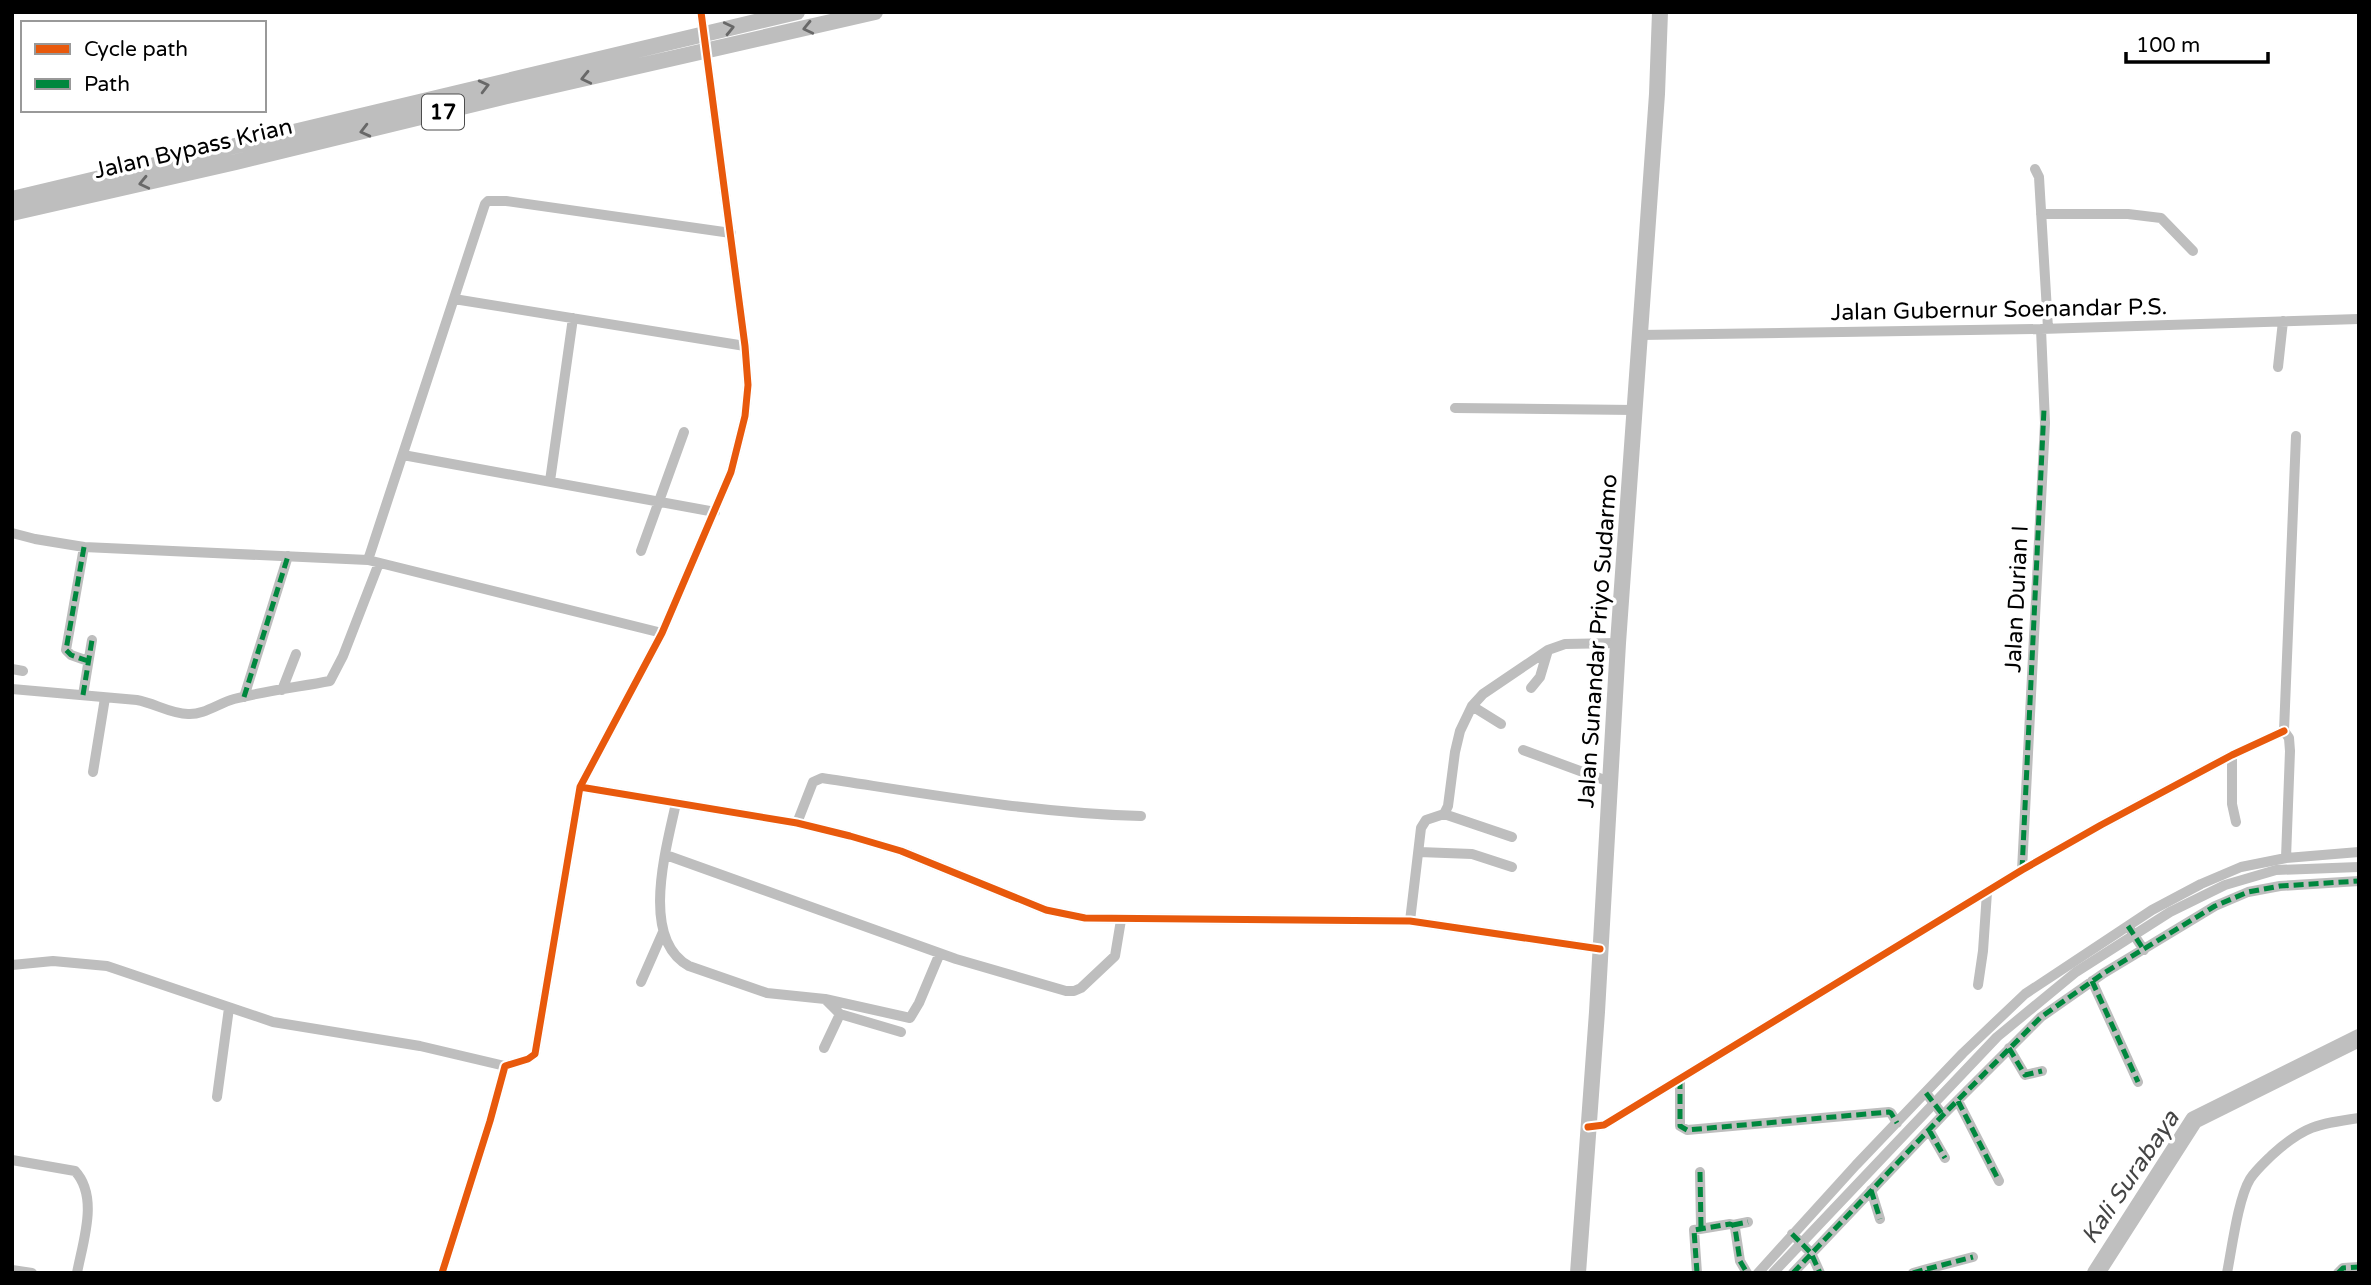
<svg xmlns="http://www.w3.org/2000/svg" width="2371" height="1285" viewBox="0 0 2371 1285" font-family="'Varela Round',sans-serif">
<style>
.lines{fill:none;stroke-linecap:round;stroke-linejoin:round}
.canal{stroke:#bfbfbf;stroke-width:10}
.river{stroke:#bfbfbf;stroke-width:18}
.minor{stroke:#bebebe;stroke-width:10}
.trunk{stroke:#bebebe;stroke-width:16}
.quiet{stroke:#00873e;stroke-width:5;stroke-dasharray:10 5;stroke-linecap:butt}
.cycleway-casing{stroke:#fff;stroke-width:11}
.cycleway{stroke:#e8590c;stroke-width:7}
.oneway{stroke:#686868}
.labels{text-anchor:middle;stroke-width:7;stroke-linejoin:round;paint-order:stroke}
.shield{fill:#fff;stroke:#4c4c4c;stroke-width:2}
.shield-label{font-size:21px;font-weight:bold;fill:#000}
.street-label{font-size:23px;fill:#000;stroke:#fff}
.water-label{font-size:24px;font-style:italic;fill:#444;stroke:#fff}
</style>
<rect width="100%" height="100%" fill="#fff"/>
<g class="lines">
<path class="canal" d="M 1773,1273 L 1997,1037 L 2076,972 L 2170,912 L 2225,885 L 2276,870 L 2359,867"/>
<path class="river" d="M 2096,1273 L 2194,1120 L 2359,1038"/>
<path class="minor" d="M 2035,169 L 2039,177 L 2048,328
M 2041,214 L 2128,214 L 2161,218 L 2193,251
M 454,299 L 745,346
M 1640,335 L 2041,329 L 2359,319
M 2278,367 L 2283,321
M 1455,408 L 1635,410
M 403,455 L 715,512
M 550,481 L 573,318
M 12,533 L 35,539 L 84,547 L 368,560 L 662,633
M 84,547 L 66,650 L 71,655 L 88,661
M 641,551 L 684,432
M 368,560 L 485,204 L 488,201 L 506,201 L 731,233
M 12,669 L 23,671
M 1531,688 L 1540,677 L 1548,650
M 12,689 L 137,700 C 154,703 171,714 188,714 C 204,715 219,703 234,699 C 265,691 298,687 330,681 L 343,656 L 379,563
M 282,690 L 296,654
M 83,695 L 92,640
M 244,697 L 288,556
M 1472,706 L 1501,724
M 1523,750 L 1610,782
M 2232,755 L 2232,804 L 2236,822
M 93,772 L 105,698
M 580,787 L 797,823 L 850,836 L 901,851 L 1046,910 L 1085,918 L 1410,921 L 1600,949
M 676,803 C 667,846 639,939 689,966 L 767,993 L 825,999 L 840,1014 L 901,1032
M 1444,814 L 1512,837
M 797,823 L 813,782 L 822,778 C 928,794 1033,813 1141,816
M 1419,852 L 1472,854 L 1512,867
M 666,855 L 956,959 L 1066,991 L 1074,991 L 1081,988 L 1115,956 L 1121,920
M 2286,858 L 2290,751 L 2289,738 L 2284,731 L 2296,436
M 2022,870 L 2045,423 L 2041,329
M 1410,921 L 1421,828 L 1426,820 L 1444,814 L 1448,806 L 1455,752 L 1460,731 L 1472,706 L 1483,694 L 1548,650 L 1565,644 L 1618,643
M 2128,926 L 2144,950
M 12,965 L 53,961 L 107,966 L 273,1022 L 420,1046 L 505,1066
M 2092,981 L 2138,1082
M 641,982 L 663,932
M 1978,985 L 1983,951 L 1987,892
M 825,999 L 910,1018 L 919,1003 L 940,953
M 824,1048 L 840,1014
M 2009,1048 L 2025,1075 L 2042,1071
M 1680,1079 L 1680,1126 L 1687,1130 L 1889,1112 L 1891,1113 L 1897,1123
M 1926,1093 L 1943,1115
M 217,1097 L 229,1008
M 1958,1101 L 1999,1181
M 1588,1127 L 1604,1125 L 2022,870 L 2101,825 L 2232,755 L 2284,731
M 1929,1130 L 1945,1158
M 12,1160 L 75,1171 C 99,1197 83,1241 77,1273
M 1700,1172 L 1701,1227
M 1871,1190 L 1880,1219
M 1733,1225 L 1748,1222
M 1792,1234 L 1811,1253 L 1820,1273
M 1927,1269 L 1973,1257
M 12,1270 L 32,1273
M 442,1273 L 490,1121 L 505,1066 L 528,1059 L 535,1054 L 580,787 L 662,633 L 731,472 L 745,416 L 748,385 L 745,346 L 701,12
M 1697,1273 L 1694,1230 L 1730,1224 L 1733,1225 L 1735,1228 L 1740,1261 L 1747,1273
M 1758,1273 L 1856,1165 L 1963,1053 L 2025,994 L 2152,910 L 2201,884 L 2241,867 L 2286,858 L 2359,852
M 1793,1273 L 1943,1115 L 2041,1017 L 2104,973 L 2215,906 L 2248,892 L 2280,886 L 2359,881
M 1913,1273 L 1927,1269 L 1928,1272
M 2227,1273 C 2232,1248 2238,1199 2250,1179 C 2256,1170 2265,1162 2272,1155 C 2304,1126 2317,1124 2359,1118
M 2338,1273 L 2343,1268 L 2359,1267"/>
<path class="trunk" d="M 12,199 L 797,12
M 12,213 L 236,162 L 503,97 L 875,12
M 1578,1273 L 1597,1012 L 1618,643 L 1657,94 L 1660,12"/>
<path class="quiet" d="M 84,547 L 66,650 L 71,655 L 88,661
M 83,695 L 92,640
M 244,697 L 288,556
M 2022,870 L 2044,409
M 2128,926 L 2144,950
M 2092,981 L 2138,1082
M 2009,1048 L 2025,1075 L 2042,1071
M 1680,1079 L 1680,1126 L 1687,1130 L 1889,1112 L 1891,1113 L 1897,1123
M 1926,1093 L 1943,1115
M 1958,1101 L 1999,1181
M 1929,1130 L 1945,1158
M 1700,1172 L 1701,1227
M 1871,1190 L 1880,1219
M 1733,1225 L 1748,1222
M 1792,1234 L 1811,1253 L 1820,1273
M 1927,1269 L 1973,1257
M 1697,1273 L 1694,1230 L 1730,1224 L 1733,1225 L 1735,1228 L 1740,1261 L 1747,1273
M 1793,1273 L 1943,1115 L 2041,1017 L 2104,973 L 2215,906 L 2248,892 L 2280,886 L 2359,881
M 1913,1273 L 1927,1269 L 1928,1273
M 2338,1273 L 2343,1268 L 2359,1267"/>
<g class="cycleway-casing">
<path id="cycleway" d="M 580,787 L 797,823 L 850,836 L 901,851 L 1046,910 L 1085,918 L 1410,921 L 1600,949
M 1588,1127 L 1604,1125 L 2022,870 L 2101,825 L 2232,755 L 2284,731
M 442,1273 L 490,1121 L 505,1066 L 528,1059 L 535,1054 L 580,787 L 662,633 L 731,472 L 745,416 L 748,385 L 745,346 L 701,12"/>
</g>
<use href="#cycleway" class="cycleway"/>
</g>
<defs><path id="oneway-chevron" d="M-2-3.5L2.5 0L-2 3.5" fill="none" stroke-width="1.6" stroke-linecap="round" stroke-linejoin="round" transform="scale(1.75)"/></defs>
<g class="oneway">
<use href="#oneway-chevron" transform="translate(729 28) rotate(-13)"/>
<use href="#oneway-chevron" transform="translate(808 28) rotate(167)"/>
<use href="#oneway-chevron" transform="translate(586 78) rotate(167)"/>
<use href="#oneway-chevron" transform="translate(484 86) rotate(-14)"/>
<use href="#oneway-chevron" transform="translate(365 131) rotate(166)"/>
<use href="#oneway-chevron" transform="translate(144 183) rotate(167)"/>
</g>
<g class="labels">
<rect class="shield" x="422" y="94.5" width="42" height="35" rx="5"/>
<g class="shield-label">
<text x="443" y="119">17</text>
</g>
<g class="street-label">
<text transform="translate(193 148) rotate(-13)" y="8">Jalan Bypass Krian</text>
<text transform="translate(1999 309) rotate(-1)" y="8">Jalan Gubernur Soenandar P.S.</text>
<text transform="translate(2016 599) rotate(-87)" y="8">Jalan Durian I</text>
<text transform="translate(1597 641) rotate(-86)" y="8">Jalan Sunandar Priyo Sudarmo</text>
</g>
<g class="water-label">
<text transform="translate(2130 1177) rotate(-56)" y="8">Kali Surabaya</text>
</g>
</g>
<rect width="2371" height="1285" fill="none" stroke="#000000" stroke-width="28"/>
<rect x="21" y="21" width="245" height="91" fill="#ffffff" stroke="#999999" stroke-width="2"/>
<rect x="35" y="44" width="35" height="10" fill="#e8590c" stroke="#999999" stroke-width="2"/>
<text x="84" y="56" font-size="21" fill="#000000">Cycle path</text>
<rect x="35" y="79" width="35" height="10" fill="#00873e" stroke="#999999" stroke-width="2"/>
<text x="84" y="91" font-size="21" fill="#000000">Path</text>
<path d="M2126 52v10h142v-10" fill="none" stroke="#000000" stroke-width="3.5"/>
<text x="2136" y="52" font-size="21" fill="#000000" stroke="#ffffff" stroke-width="5" paint-order="stroke">100 m</text>
</svg>
